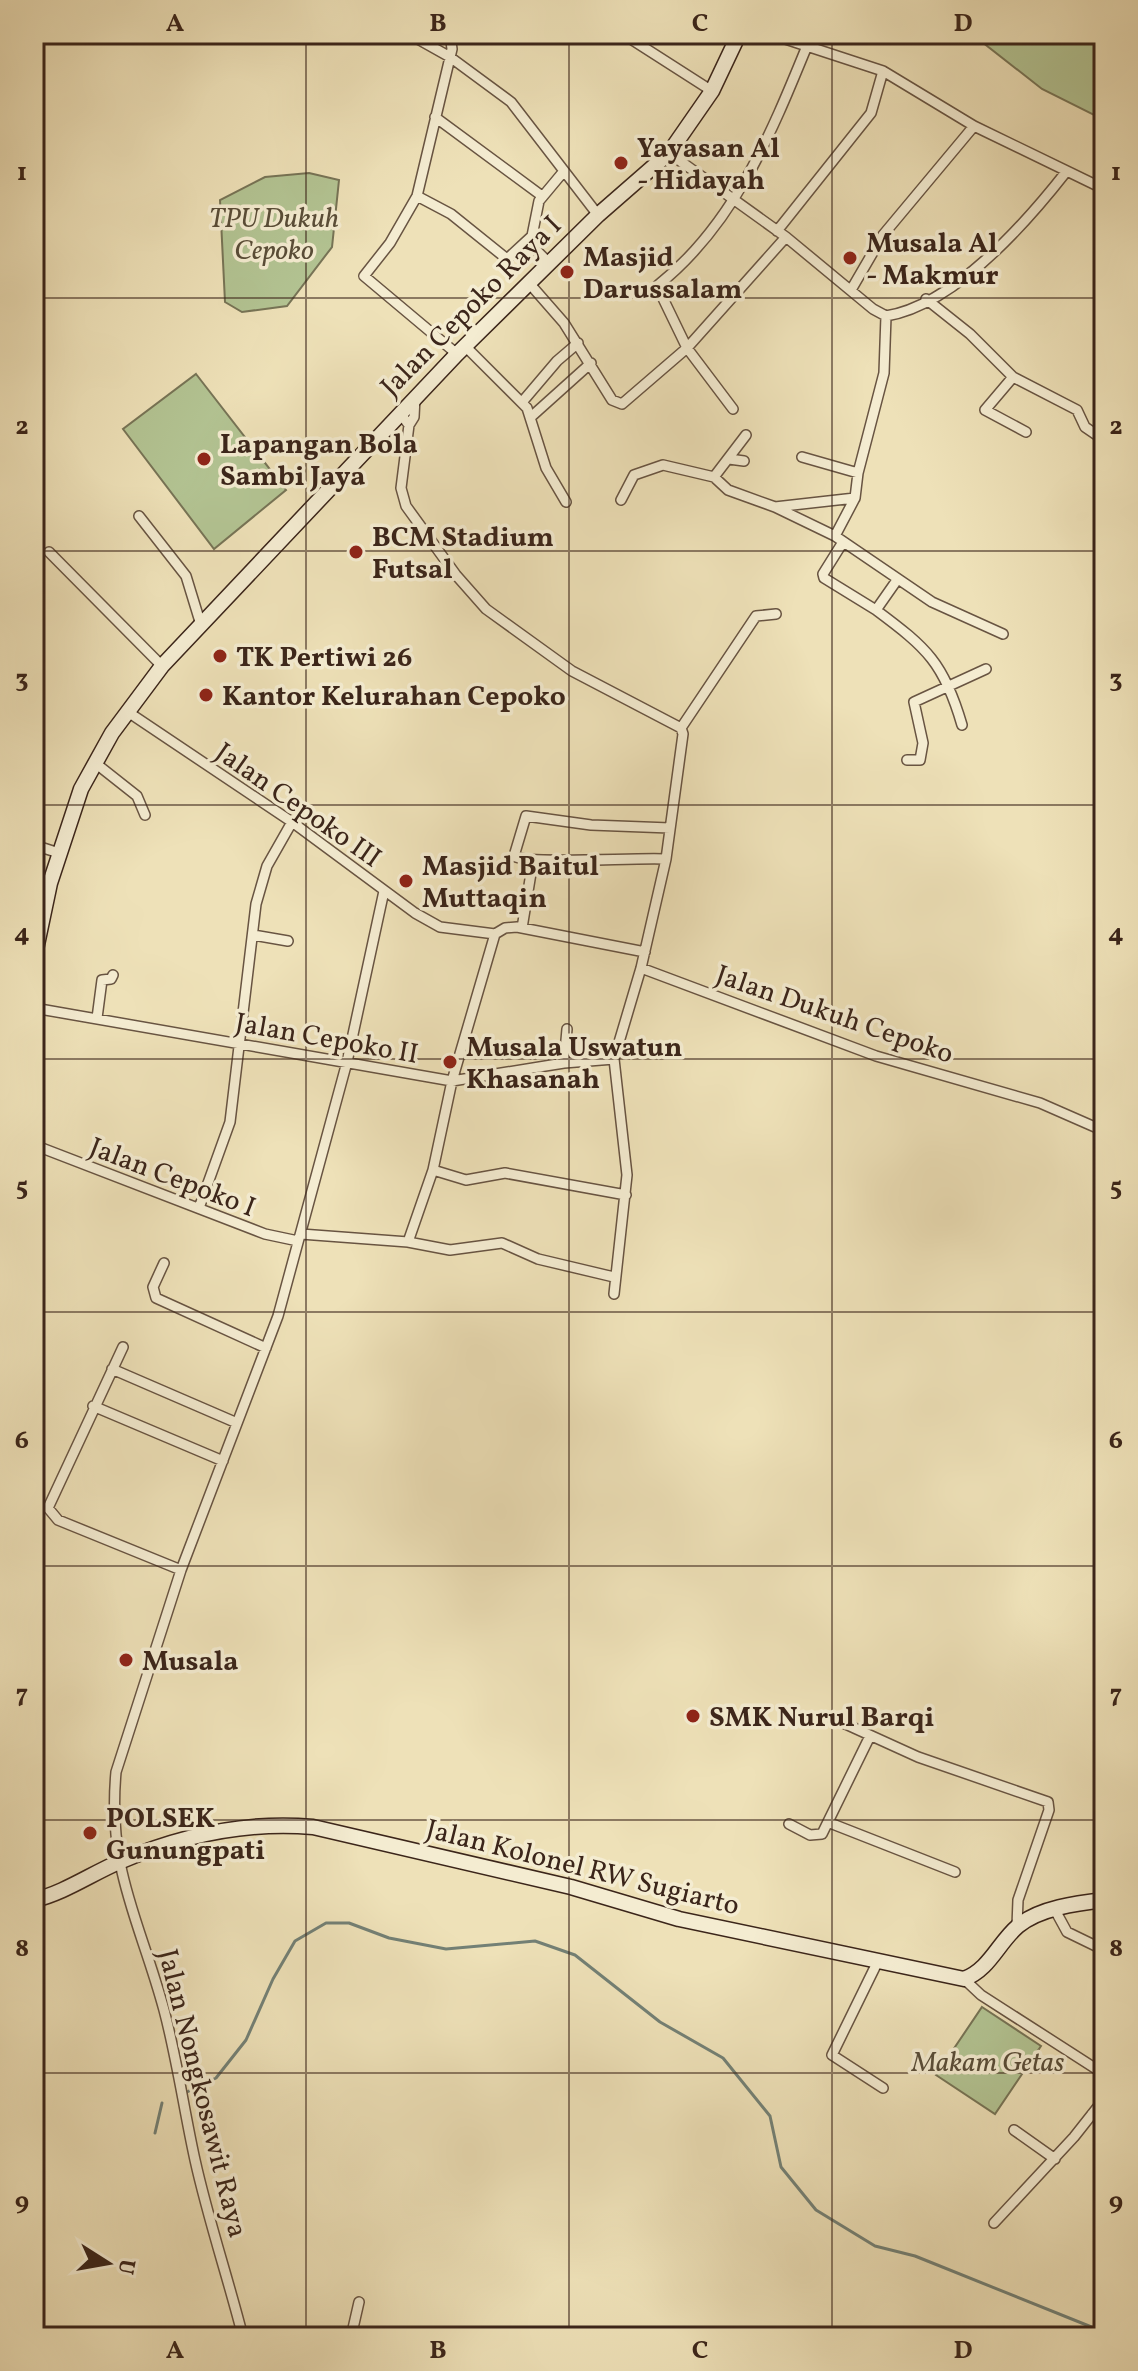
<svg xmlns="http://www.w3.org/2000/svg" width="1138" height="2371" viewBox="0 0 1138 2371" font-family="Vollkorn,serif">
<style>
.green{fill:#b3c493;stroke:#777456;stroke-width:2}
.lines{fill:none;stroke-linecap:round;stroke-linejoin:round}
.stream{stroke:#738075;stroke-width:3}
.minor-casing{stroke:#685442;stroke-width:12}
.secondary-casing{stroke:#3b251a;stroke-width:17}
.minor{stroke:#f4ecd1;stroke-width:9}
.secondary{stroke:#f4ecd1;stroke-width:14}
.grid{fill:none;stroke:#3b251a;stroke-width:2;stroke-opacity:0.55}
.poi-dot{fill:#8f2418;stroke:#f4ecd1;stroke-width:3}
.labels{text-anchor:middle;stroke-width:7;stroke-linejoin:round;paint-order:stroke}
.poi-label{font-size:28px;font-weight:bold;fill:#3b251a;stroke:#f4ecd1;text-anchor:start}
.park-label{font-size:28px;font-style:italic;fill:#594d38;stroke:#f4ecd1}
.street-label{font-size:28px;fill:#3b251a;stroke:#f4ecd1}
.neatline{fill:none;stroke:#3b251a;stroke-width:3}
.grid-label{font-size:26px;text-anchor:middle;font-weight:bold;fill:#3b251a}
</style>
<rect width="100%" height="100%" fill="#eee1b8"/>
<filter id="stains"><feTurbulence type="fractalNoise" baseFrequency=".0025" numOctaves="4"/><feColorMatrix values="0 0 0 0 .2 0 0 0 0 .09 0 0 0 0 .02 0 0 0 .5 -.17"/></filter>
<radialGradient id="worn" r=".72"><stop offset=".6" stop-color="#630" stop-opacity="0"/><stop offset="1" stop-color="#630" stop-opacity=".3"/></radialGradient>
<path class="green" d="M 978,34 L 1104,34 L 1104,120 L 1042,89 L 977,38 Z
M 309,173 L 339,180 L 332,247 L 287,306 L 242,312 L 225,302 L 220,200 L 265,177 Z
M 196,374 L 286,490 L 214,549 L 123,429 Z
M 982,2007 L 1041,2046 L 995,2114 L 936,2075 Z"/>
<g class="lines">
<path class="stream" d="M 187,2092 L 216,2078 L 246,2040 L 273,1979 L 295,1941 L 326,1923 L 349,1923 L 389,1938 L 446,1949 L 535,1941 L 575,1955 L 660,2022 L 723,2058 L 770,2116 L 781,2167 L 816,2210 L 875,2246 L 915,2256 L 1104,2332
M 155,2133 L 162,2103"/>
<g class="minor-casing">
<path id="minor" d="M 409,34 L 450,57 L 511,102 L 598,215
M 450,34 L 452,49 L 417,196 L 390,243 L 364,276 L 457,354
M 623,34 L 712,91
M 770,34 L 883,71 L 974,126 L 1104,189
M 435,117 L 542,196
M 669,153 L 786,237 L 873,309 L 886,316 C 954,305 1026,223 1066,172
M 417,196 L 451,214 L 507,259 L 532,236 L 539,201 L 564,171
M 777,231 L 871,113 L 883,71
M 528,242 L 550,264
M 529,283 L 564,323 L 612,400 L 622,404 L 687,348 L 786,237
M 851,290 L 883,235 L 974,126
M 926,299 L 970,334 L 1013,377 L 985,410 L 1026,432
M 465,346 L 527,408 L 546,468 L 566,502
M 1013,377 L 1077,410 L 1085,427 L 1104,440
M 523,401 L 557,361 L 578,343
M 733,409 L 687,348 L 657,286 C 734,225 771,134 807,46
M 400,413 L 409,425 L 401,488 L 406,506 L 456,575 L 486,609 L 572,671 L 681,728 L 683,734 L 666,859 L 641,968 L 614,1059 L 627,1175 L 614,1294
M 532,416 L 591,363
M 409,425 L 414,417 L 415,397
M 802,457 L 858,473 L 884,373 L 886,316
M 729,459 L 744,461
M 858,473 L 855,498 L 775,507 L 835,536 L 932,602 L 1003,634
M 714,477 L 746,435
M 621,500 L 634,475 L 663,465 L 714,477 L 728,490 L 775,507
M 139,516 L 186,576 L 201,625
M 835,536 L 855,498
M 843,542 L 823,574 L 824,578 L 876,610
M 49,552 L 162,666
M 897,580 L 876,610 C 927,648 944,663 962,725
M 128,712 L 292,822 L 415,913 L 440,927 L 495,934
M 681,728 L 756,616 L 776,614
M 907,760 L 920,760 L 923,743 L 914,702 L 986,669
M 94,762 L 137,796 L 145,815
M 34,845 L 59,853
M 666,859 C 640,857 525,865 514,856 L 526,816 L 591,825 L 670,828
M 522,928 L 533,861
M 495,934 L 505,928 L 517,927 L 645,952
M 253,935 L 288,941
M 641,968 L 876,1056 L 1040,1103 L 1104,1131
M 34,1008 L 452,1081 L 564,1063 L 614,1059
M 97,1018 L 102,980 L 111,979 L 113,975
M 564,1063 L 567,1029
M 34,1145 L 265,1234 L 298,1241
M 433,1170 L 466,1180 L 505,1173 L 626,1195
M 199,1208 L 230,1122 L 256,904 L 267,866 L 292,822
M 301,1234 L 408,1242 L 450,1250 L 502,1243 L 538,1259 L 614,1277
M 408,1242 L 433,1170 L 452,1081 L 495,934
M 164,1263 L 153,1287 L 156,1298 L 266,1348
M 123,1347 L 48,1508 L 58,1520 L 181,1570
M 112,1369 L 237,1423
M 93,1406 L 223,1461
M 830,1717 L 918,1757 L 1048,1802 L 1049,1810 L 1018,1900 L 1017,1926
M 830,1823 L 955,1872
M 789,1824 L 810,1835 L 822,1834 L 870,1736
M 1055,1910 L 1067,1932 L 1104,1950
M 877,1963 L 832,2055 L 883,2088
M 964,1979 L 981,1995 L 1104,2074
M 1092,2114 L 1104,2123
M 1014,2130 L 1055,2159
M 994,2223 L 1074,2137 L 1104,2099
M 243,2337 C 228,2278 208,2219 195,2160 C 184,2110 177,2059 164,2010 C 140,1921 107,1870 116,1772 L 181,1570 L 278,1316 L 347,1062 L 384,891
M 351,2337 L 359,2302"/>
</g>
<g class="secondary-casing">
<path id="secondary" d="M 34,959 L 50,883 L 81,789 L 112,733 L 162,666 L 457,354 L 598,215 L 669,153 L 712,91 L 739,34
M 34,1900 C 64,1893 91,1874 119,1862 C 182,1835 245,1821 313,1827 L 571,1887 L 679,1919 L 964,1979 C 990,1969 998,1943 1018,1926 C 1039,1908 1078,1903 1104,1900"/>
</g>
<use href="#minor" class="minor"/>
<use href="#secondary" class="secondary"/>
</g>
<path class="grid" d="M 306,34 L 306,2337M 569,34 L 569,2337M 832,34 L 832,2337M 34,298 L 1104,298M 34,551 L 1104,551M 34,805 L 1104,805M 34,1059 L 1104,1059M 34,1312 L 1104,1312M 34,1566 L 1104,1566M 34,1820 L 1104,1820M 34,2073 L 1104,2073"/>
<g class="poi-dot">
<circle cx="621" cy="163" r="8"/>
<circle cx="850" cy="258" r="8"/>
<circle cx="567" cy="272" r="8"/>
<circle cx="204" cy="459" r="8"/>
<circle cx="356" cy="552" r="8"/>
<circle cx="220" cy="656" r="8"/>
<circle cx="206" cy="695" r="8"/>
<circle cx="406" cy="881" r="8"/>
<circle cx="450" cy="1062" r="8"/>
<circle cx="126" cy="1660" r="8"/>
<circle cx="693" cy="1716" r="8"/>
<circle cx="90" cy="1833" r="8"/>
</g>
<g class="labels">
<g class="poi-label">
<text x="637" y="157">Yayasan Al<tspan x="637" dy="32">- Hidayah</tspan></text>
<text x="866" y="252">Musala Al<tspan x="866" dy="32">- Makmur</tspan></text>
<text x="583" y="266">Masjid<tspan x="583" dy="32">Darussalam</tspan></text>
<text x="220" y="453">Lapangan Bola<tspan x="220" dy="32">Sambi Jaya</tspan></text>
<text x="372" y="546">BCM Stadium<tspan x="372" dy="32">Futsal</tspan></text>
<text x="236" y="666">TK Pertiwi 26</text>
<text x="222" y="705">Kantor Kelurahan Cepoko</text>
<text x="422" y="875">Masjid Baitul<tspan x="422" dy="32">Muttaqin</tspan></text>
<text x="466" y="1056">Musala Uswatun<tspan x="466" dy="32">Khasanah</tspan></text>
<text x="142" y="1670">Musala</text>
<text x="709" y="1726">SMK Nurul Barqi</text>
<text x="106" y="1827">POLSEK<tspan x="106" dy="32">Gunungpati</tspan></text>
</g>
<g class="park-label">
<text x="274" y="227">TPU Dukuh<tspan x="274" dy="32">Cepoko</tspan></text>
<text x="988" y="2071">Makam Getas</text>
</g>
<g class="street-label">
<text transform="translate(470 305) rotate(-45)" y="10">Jalan Cepoko Raya I</text>
<text transform="translate(299 804) rotate(35)" y="10">Jalan Cepoko III</text>
<text transform="translate(835 1013) rotate(19)" y="10">Jalan Dukuh Cepoko</text>
<text transform="translate(327 1037) rotate(10)" y="10">Jalan Cepoko II</text>
<text transform="translate(173 1176) rotate(21)" y="10">Jalan Cepoko I</text>
<text transform="translate(583 1866) rotate(14)" y="10">Jalan Kolonel RW Sugiarto</text>
<text transform="translate(204 2093) rotate(76)" y="10">Jalan Nongkosawit Raya</text>
</g>
</g>
<rect width="1138" height="2371" fill="none" stroke="#eee1b8" stroke-width="88"/>
<g transform="translate(108 2263) rotate(101)" stroke="#f4ecd1" stroke-width="6" paint-order="stroke">
<path d="M0-6L14 30L0 20L-14 30Z" fill="#3b251a"/>
<text y="-12" font-size="22" font-weight="bold" text-anchor="middle" fill="#3b251a">U</text>
</g>
<rect x="44" y="44" width="1050" height="2283" class="neatline"/>
<g class="grid-label">
<text x="175" y="31">A</text>
<text x="438" y="31">B</text>
<text x="700" y="31">C</text>
<text x="963" y="31">D</text>
<text x="22" y="180">1</text>
<text x="1116" y="180">1</text>
<text x="22" y="434">2</text>
<text x="1116" y="434">2</text>
<text x="22" y="687">3</text>
<text x="1116" y="687">3</text>
<text x="22" y="941">4</text>
<text x="1116" y="941">4</text>
<text x="22" y="1195">5</text>
<text x="1116" y="1195">5</text>
<text x="22" y="1448">6</text>
<text x="1116" y="1448">6</text>
<text x="22" y="1702">7</text>
<text x="1116" y="1702">7</text>
<text x="22" y="1956">8</text>
<text x="1116" y="1956">8</text>
<text x="22" y="2209">9</text>
<text x="1116" y="2209">9</text>
<text x="175" y="2358">A</text>
<text x="438" y="2358">B</text>
<text x="700" y="2358">C</text>
<text x="963" y="2358">D</text>
</g>
<rect width="100%" height="100%" filter="url(#stains)"/>
<rect width="100%" height="100%" fill="url(#worn)"/>
</svg>
